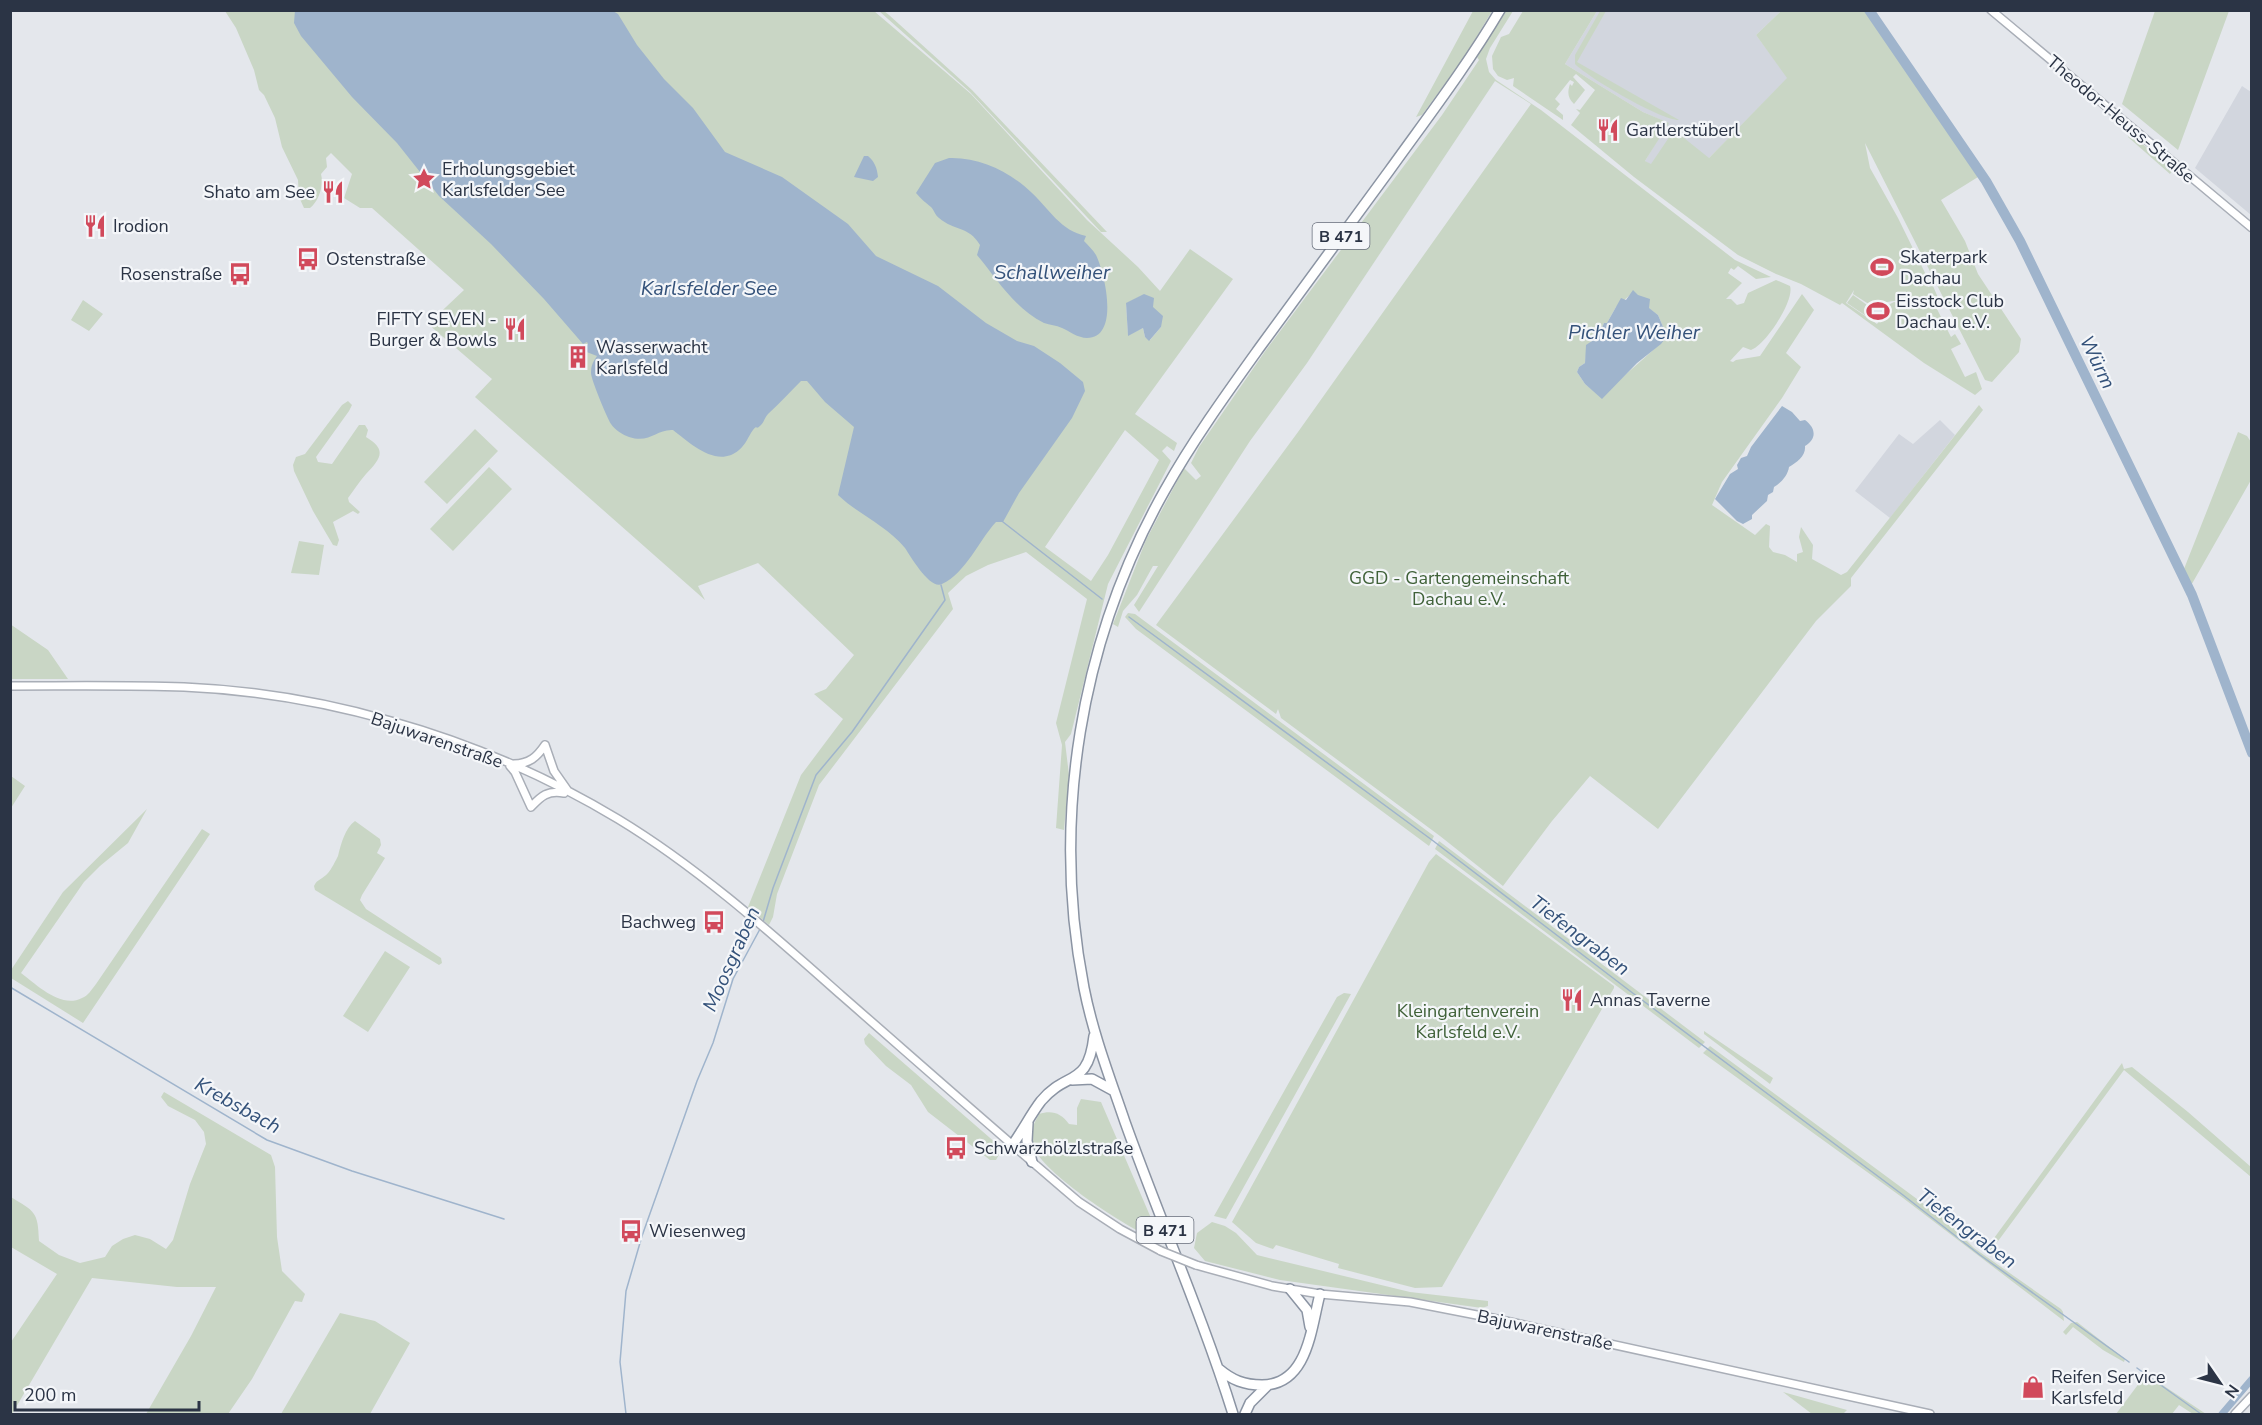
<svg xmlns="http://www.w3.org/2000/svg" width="2262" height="1425" viewBox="0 0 2262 1425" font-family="'Nunito Sans',sans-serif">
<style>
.built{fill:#d2d6de}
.green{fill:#c9d6c5;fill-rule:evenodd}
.water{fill:#9fb4cc}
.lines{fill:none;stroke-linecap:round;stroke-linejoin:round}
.stream{stroke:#9fb4cc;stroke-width:1.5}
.canal{stroke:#9fb4cc;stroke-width:7}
.river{stroke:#9fb4cc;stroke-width:10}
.secondary-casing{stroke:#a9aeb7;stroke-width:10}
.highway-casing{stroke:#8b94a3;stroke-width:12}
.secondary{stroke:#fff;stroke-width:7}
.highway{stroke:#fff;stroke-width:9}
.secondary-bridge-casing{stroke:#a9aeb7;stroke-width:10;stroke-linecap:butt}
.secondary-bridge{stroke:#fff;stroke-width:7}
.labels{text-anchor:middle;stroke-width:4.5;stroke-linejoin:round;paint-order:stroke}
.shield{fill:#f4f6f9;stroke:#676e7b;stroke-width:1.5}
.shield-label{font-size:16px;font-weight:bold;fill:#2b3445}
.street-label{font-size:18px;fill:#2b3445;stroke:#f4f6f9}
.poi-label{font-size:18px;fill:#2b3445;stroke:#f4f6f9;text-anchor:start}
.park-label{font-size:18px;fill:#3f6138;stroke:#f4f6f9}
.water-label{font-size:20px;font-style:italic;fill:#34527a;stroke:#f4f6f9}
</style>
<rect width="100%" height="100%" fill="#e4e7ec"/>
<path class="built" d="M 1597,11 L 1781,11 L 1756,35 L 1788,78 L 1709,158 L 1651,165 L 1645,161 L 1668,123 L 1643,112 L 1565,64 Z
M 2242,86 L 2251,92 L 2251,215 L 2195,168 Z
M 1940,420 L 1955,435 L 1890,518 L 1855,491 L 1899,434 L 1913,444 Z"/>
<path class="green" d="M 225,11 L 874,11 L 971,94 L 1087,220 L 1138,267 L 1160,291 L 1190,249 L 1233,279 L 1135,414 L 1177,443 L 1174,451 L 1167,446 L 1162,451 L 1171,461 L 1108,584 L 1071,734 L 1065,742 L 1069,775 L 1064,830 L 1056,828 L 1062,745 L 1056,723 L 1087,599 L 1026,552 L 988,565 L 966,576 L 948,593 L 953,609 L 819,785 L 777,894 L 773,917 L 769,925 L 748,907 L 801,775 L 843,719 L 814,694 L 826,689 L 854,655 L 758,563 L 698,586 L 705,600 L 475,397 L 492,379 L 428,324 L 464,290 L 372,208 L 360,208 L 344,198 L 352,174 L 331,153 L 326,158 L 327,167 L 321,174 C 324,185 319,201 310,208 L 304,208 L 299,197 L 298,180 L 282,147 L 275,118 L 264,95 L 259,90 L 254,70 L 236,28 ZM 1126,303 L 1161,327 L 1150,340 L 1145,337 L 1143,328 L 1128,335 ZM 1125,430 L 1159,460 L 1108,555 L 1091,581 L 1045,547 Z
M 879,11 L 884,11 L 889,15 L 972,90 L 1107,232 L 1101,232 L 970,92 Z
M 1473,11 L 1492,11 L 1464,58 L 1422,115 L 1416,117 Z
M 1506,11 L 1513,11 L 1490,48 L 1486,59 L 1489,72 L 1496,80 L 1541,110 L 1735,260 L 1771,277 L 1756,279 L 1738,266 L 1734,270 L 1731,268 L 1728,273 L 1742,283 L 1726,299 L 1731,299 L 1737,305 L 1744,303 L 1748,293 L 1776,280 L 1790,286 C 1795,300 1765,346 1751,350 L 1743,347 L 1730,361 L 1733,362 L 1736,360 L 1760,356 L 1802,294 L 1814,310 L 1786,353 L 1801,367 L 1782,398 L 1722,482 L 1712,505 L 1755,535 L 1766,524 L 1770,526 L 1769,547 L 1773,552 L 1785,555 L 1797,562 L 1797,554 L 1803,552 L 1799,537 L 1801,527 L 1813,545 L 1812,559 L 1841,575 L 1847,572 L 1979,405 L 1983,410 L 1851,578 L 1851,586 L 1816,621 L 1658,829 L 1590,776 L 1552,821 L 1503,886 L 1440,836 L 1281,718 L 1278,709 L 1276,714 L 1156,625 L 1298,432 L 1531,104 L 1495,81 L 1307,363 L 1250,441 L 1139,612 L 1134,605 L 1158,566 L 1153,566 L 1137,595 L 1123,611 L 1118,627 L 1113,624 L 1146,540 L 1184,468 L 1196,480 L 1201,476 L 1191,463 L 1199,447 L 1266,350 L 1442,115 L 1479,60 L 1477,57 ZM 1630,295 L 1658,315 L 1667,336 C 1647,358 1622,375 1602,398 L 1585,384 L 1577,372 L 1579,367 L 1585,363 L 1587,348 L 1593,340 L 1598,337 L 1604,323 L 1607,323 L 1616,307 Z
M 1523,11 L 1597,11 L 1565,64 L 1643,112 L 1669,123 L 1645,161 L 1651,164 L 1674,130 L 1709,158 L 1787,78 L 1756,35 L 1781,11 L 1865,11 L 1978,177 L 1941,200 L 1965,241 L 1978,274 L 2021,339 L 2019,352 L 1992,382 L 1985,380 L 1865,143 L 1870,168 L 1898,218 L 1928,279 L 1925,280 L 1928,287 L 1933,286 L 1939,300 L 1934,303 L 1935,305 C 1914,302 1891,296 1875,308 L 1853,294 L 1854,290 L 1846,303 L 1877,324 L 1885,313 L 1881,309 L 1882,308 L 1894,302 L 1937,309 L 1951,337 L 1955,334 L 1961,344 L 1951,349 L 1965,377 L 1976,372 L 1982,389 L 1975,395 L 1924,363 L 1842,303 L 1840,305 L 1801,284 L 1776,274 L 1738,255 L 1634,177 L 1571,125 L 1580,113 L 1576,109 L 1580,110 L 1595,90 L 1576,74 L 1573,77 L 1585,90 L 1574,104 C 1568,98 1567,93 1570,84 L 1572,86 L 1574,82 L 1570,80 L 1555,99 L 1560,104 L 1556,109 L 1563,115 L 1563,120 L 1513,86 L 1514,78 L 1507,80 L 1498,76 L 1493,69 L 1492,56 L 1501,37 L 1509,34 Z
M 1600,11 L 1606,11 L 1577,62 L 1679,120 C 1660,120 1589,78 1575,64 L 1575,55 Z
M 2155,11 L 2229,11 L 2178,150 L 2122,104 Z
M 2131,134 L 2173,170 L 2170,174 L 2128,137 Z
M 1853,295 L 1874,310 L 1869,318 L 1847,303 Z
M 83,300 L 103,314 L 89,331 L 71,320 Z
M 348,401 L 352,405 L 349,411 L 316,457 L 318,462 L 332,464 L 359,425 L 365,425 L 368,430 L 366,437 C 388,450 380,459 366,474 C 359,482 354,490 348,498 L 349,502 L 360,512 L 358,514 L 353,511 L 333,522 L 339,540 L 337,546 L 333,545 L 313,511 L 294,471 L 293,465 L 296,457 L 305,454 L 342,405 Z
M 475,429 L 498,451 L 447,504 L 424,482 Z
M 2238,432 L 2247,436 L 2251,442 L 2251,480 L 2189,589 L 2182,574 Z
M 489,467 L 512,489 L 453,551 L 430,529 Z
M 299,541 L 324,545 L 319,575 L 291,573 Z
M 1128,613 L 1135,614 L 1434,836 L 1429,846 L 1136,629 L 1125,617 Z
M 10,624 L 48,650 L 68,679 L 11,679 Z
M 11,776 L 25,786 L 11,808 Z
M 147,809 L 128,843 L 100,866 L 84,882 L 21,973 C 37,985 61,1009 82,998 C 88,996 92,989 96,984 L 202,829 L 210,834 L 83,1023 L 11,978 L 11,970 L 63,892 Z
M 355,821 L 380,839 L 381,845 L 377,853 L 385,858 L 362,895 L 360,900 L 366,909 L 441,958 L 442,963 L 439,965 L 315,890 L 314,886 C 317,879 323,879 328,873 C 331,870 336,860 338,856 C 341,844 345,828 355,821 Z
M 1439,841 L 1705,1042 L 1699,1048 L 1435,849 Z
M 1436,854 L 1614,986 L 1614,988 L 1442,1287 L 1415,1288 L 1338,1268 L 1339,1264 L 1276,1245 L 1273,1249 L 1256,1243 L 1232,1222 L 1429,862 Z
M 385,951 L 410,967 L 368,1032 L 343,1016 Z
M 1344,993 L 1351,994 L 1226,1219 L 1214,1216 L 1337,997 Z
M 1704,1031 L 1773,1078 L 1770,1084 L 1704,1034 Z
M 869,1033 L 997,1144 L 1002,1149 L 996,1160 L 990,1160 L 928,1112 L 911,1085 L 886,1066 L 865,1044 L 864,1039 Z
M 1710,1046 L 1944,1219 L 1974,1248 L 2061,1309 L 2063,1312 L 2064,1321 L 1903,1198 L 1703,1053 Z
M 2122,1063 L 2124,1069 L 2132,1067 L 2188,1112 L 2251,1167 L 2251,1177 L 2124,1070 L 1990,1252 L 1988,1251 L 1989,1245 Z
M 164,1092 L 271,1155 L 275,1167 L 277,1237 L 282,1271 L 305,1294 L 302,1302 L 295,1301 L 252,1379 L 228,1414 L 146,1414 L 191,1336 L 216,1287 L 177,1287 L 92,1278 L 12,1414 L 11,1414 L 11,1342 L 57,1274 L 11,1247 L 11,1197 C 35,1212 38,1211 39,1241 L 59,1255 L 80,1263 L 105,1257 L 112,1246 L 123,1239 L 135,1235 L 150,1239 L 166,1249 L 173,1240 L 190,1184 L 206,1144 L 204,1132 L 195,1120 L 168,1106 L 161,1097 Z
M 1081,1099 L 1101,1102 L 1157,1232 L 1155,1237 L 1150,1237 C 1124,1225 1036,1170 1031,1141 C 1029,1132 1035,1122 1039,1114 C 1052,1110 1061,1113 1069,1124 L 1077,1125 L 1077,1108 Z
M 1212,1222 L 1225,1226 L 1236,1233 L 1257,1255 L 1410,1292 L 1488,1301 L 1488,1306 L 1482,1308 L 1280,1280 L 1205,1261 L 1194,1248 L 1197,1233 Z
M 340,1313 L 375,1321 L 410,1343 L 370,1414 L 281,1414 Z
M 2077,1322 L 2125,1359 L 2124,1362 L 2103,1350 L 2073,1327 L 2066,1335 L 2063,1332 L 2071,1323 Z
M 2146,1374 L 2206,1414 L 2193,1414 L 2179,1405 L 2172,1414 L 2116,1414 Z
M 1783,1392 L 1847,1410 L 1843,1414 L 1812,1414 Z"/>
<path class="water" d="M 295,10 L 613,11 L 618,14 L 637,45 L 664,79 L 693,108 L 725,152 L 782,177 L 848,224 L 876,256 L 938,286 L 986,323 L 1017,341 L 1034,346 L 1060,363 L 1083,382 L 1085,391 L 1072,418 L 1019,493 L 1003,522 L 996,522 C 979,540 966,573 942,584 C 930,590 911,557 905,548 C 886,525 859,515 838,495 L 854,427 L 825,402 L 807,381 L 801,381 C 790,392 780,403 768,414 C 765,417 764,422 761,425 C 755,431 758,424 753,430 C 748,437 746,444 739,450 C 717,469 690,443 673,430 C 656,429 650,444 629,437 C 623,435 615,430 611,424 C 607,418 591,379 591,373 C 591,365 593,362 597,356 L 584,351 L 584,347 L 588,344 L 587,342 L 583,344 L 544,299 L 491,244 L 439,196 L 397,143 L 352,97 L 301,36 L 294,23 Z
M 864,156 L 868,156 C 875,162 877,168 878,177 L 873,181 L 854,177 Z
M 949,158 C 981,157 1010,172 1032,193 C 1049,209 1061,231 1086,236 L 1084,241 C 1088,245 1093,250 1096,255 C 1105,273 1120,338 1087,338 C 1078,338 1069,331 1062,328 C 1056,325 1050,325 1044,323 C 1015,309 997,279 977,255 L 980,245 C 969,226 954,231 939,218 C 935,215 934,210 931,207 C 925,202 921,199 916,193 L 935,163 Z
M 1633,290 L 1638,295 L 1650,299 L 1649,308 L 1658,315 L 1667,336 L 1661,344 L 1637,363 L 1602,399 L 1585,384 L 1577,372 L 1579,367 L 1585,363 L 1586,345 L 1598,337 L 1604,323 L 1607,323 L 1621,298 L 1626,300 Z
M 1144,294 L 1154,298 L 1153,307 L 1163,316 L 1161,327 L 1149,341 L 1145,337 L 1143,328 L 1128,336 L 1126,303 Z
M 1782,406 L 1792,412 L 1800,421 L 1805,420 C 1816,428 1817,439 1805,446 C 1806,456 1797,462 1789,467 C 1788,475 1781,483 1774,487 L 1773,492 L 1768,495 L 1767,501 L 1752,515 L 1752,519 L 1743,524 L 1737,521 L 1715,499 L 1730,474 L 1738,469 L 1737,465 L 1741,458 L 1747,456 L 1751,447 Z"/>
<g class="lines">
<path class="stream" d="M 1003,522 L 1102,599
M 1129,617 L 1432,840 L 1630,991 L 1903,1195 L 1980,1255 L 2129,1362
M 763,922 L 773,888 L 816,775 L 852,732 L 945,600 L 941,585
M 10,987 L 267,1140 L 352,1171 L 504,1219
M 2137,1368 L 2201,1414
M 626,1414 L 620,1362 L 626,1291 L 642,1236 L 697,1081 L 713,1043 L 733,979 L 760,929"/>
<path class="canal" d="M 2222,1414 L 2252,1379"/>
<path class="river" d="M 1869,10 L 1986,181 L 2020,241 L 2192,595 L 2252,753"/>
<g class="secondary-casing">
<path id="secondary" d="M 1991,10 L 2252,228
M 10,686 C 68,686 126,685 184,687 C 253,690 325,702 391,721 C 470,743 548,777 618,819 C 699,868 771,933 841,995 C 920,1064 999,1134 1079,1202 L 1120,1229 L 1161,1251
M 545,745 L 554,771 L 568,791
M 514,764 C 529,764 537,757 545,745
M 510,766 L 515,772 L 531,807 C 541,796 548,790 564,793
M 1196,1265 L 1272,1286 L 1320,1294 L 1410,1302 L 1492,1318 L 1930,1414
M 2235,1414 L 2252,1396"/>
</g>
<g class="highway-casing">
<path id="highway" d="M 1072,1080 L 1092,1079 L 1114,1091
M 1028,1123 L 1027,1141 L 1032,1162
M 1013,1144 C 1023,1130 1031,1114 1041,1101 C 1067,1070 1088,1088 1094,1036
M 1290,1289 L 1307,1310 L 1310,1327
M 1219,1369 C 1232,1380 1244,1385 1262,1385 C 1308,1385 1311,1328 1320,1294
M 1233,1414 C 1202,1315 1160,1220 1125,1122 C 1110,1078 1093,1034 1084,988 C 1051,819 1080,640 1165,490 C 1193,440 1227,393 1260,347 C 1303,288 1346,229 1389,171 C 1427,118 1467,66 1500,10
M 1245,1414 L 1250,1403 L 1268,1385"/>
</g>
<use href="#secondary" class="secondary"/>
<use href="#highway" class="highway"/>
<g class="secondary-bridge-casing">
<path id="secondary-bridge" d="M 1161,1251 L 1196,1265"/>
</g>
<use href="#secondary-bridge" class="secondary-bridge"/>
</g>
<defs>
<g id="restaurant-bare" transform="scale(1.8)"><path d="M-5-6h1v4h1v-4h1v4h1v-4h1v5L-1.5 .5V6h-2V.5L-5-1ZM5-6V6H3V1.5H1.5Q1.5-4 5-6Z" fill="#d1495b" stroke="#f4f6f9" stroke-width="2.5" paint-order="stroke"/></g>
<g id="sight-bare" transform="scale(1.8)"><path d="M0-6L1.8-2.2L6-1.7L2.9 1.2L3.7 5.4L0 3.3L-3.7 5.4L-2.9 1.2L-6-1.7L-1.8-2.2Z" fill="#d1495b" stroke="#f4f6f9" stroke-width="2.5" paint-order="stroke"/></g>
<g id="bus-bare" transform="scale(1.8)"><path d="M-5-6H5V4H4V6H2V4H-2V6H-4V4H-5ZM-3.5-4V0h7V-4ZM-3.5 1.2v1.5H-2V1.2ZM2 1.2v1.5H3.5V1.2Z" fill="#d1495b" stroke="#f4f6f9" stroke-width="2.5" paint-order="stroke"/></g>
<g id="stadium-bare" transform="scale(1.8)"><path d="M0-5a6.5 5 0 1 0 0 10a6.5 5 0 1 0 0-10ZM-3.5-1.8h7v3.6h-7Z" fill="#d1495b" stroke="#f4f6f9" stroke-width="2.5" paint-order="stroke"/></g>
<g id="building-bare" transform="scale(1.8)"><path d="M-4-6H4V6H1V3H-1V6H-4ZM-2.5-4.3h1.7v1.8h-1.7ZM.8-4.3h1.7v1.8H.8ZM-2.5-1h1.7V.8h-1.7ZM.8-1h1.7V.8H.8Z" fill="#d1495b" stroke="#f4f6f9" stroke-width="2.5" paint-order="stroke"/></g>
<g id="shop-bare" transform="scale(1.8)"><path d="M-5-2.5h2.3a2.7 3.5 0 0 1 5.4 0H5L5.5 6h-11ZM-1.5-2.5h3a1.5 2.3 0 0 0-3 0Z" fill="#d1495b" stroke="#f4f6f9" stroke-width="2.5" paint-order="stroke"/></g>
</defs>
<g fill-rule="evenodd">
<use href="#restaurant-bare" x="1608" y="130"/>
<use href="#sight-bare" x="424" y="179"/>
<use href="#restaurant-bare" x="333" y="192"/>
<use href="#restaurant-bare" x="95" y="226"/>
<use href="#bus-bare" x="308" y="259"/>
<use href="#stadium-bare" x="1882" y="267"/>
<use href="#bus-bare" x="240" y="274"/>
<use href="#stadium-bare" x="1878" y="311"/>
<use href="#restaurant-bare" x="515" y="329"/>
<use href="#building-bare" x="578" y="357"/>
<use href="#bus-bare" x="714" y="922"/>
<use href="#restaurant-bare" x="1572" y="1000"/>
<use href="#bus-bare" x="956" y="1148"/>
<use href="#bus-bare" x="631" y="1231"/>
<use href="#shop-bare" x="2033" y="1387"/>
</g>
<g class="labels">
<g class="shield">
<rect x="1312.5" y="223" width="57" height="26" rx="4.5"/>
<rect x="1136.5" y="1217" width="57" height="26" rx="4.5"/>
</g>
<g class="shield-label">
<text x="1341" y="242">B 471</text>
<text x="1165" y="1236">B 471</text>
</g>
<g class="street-label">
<text transform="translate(2121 119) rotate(40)" y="6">Theodor-Heuss-Straße</text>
<text transform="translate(437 740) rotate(19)" y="6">Bajuwarenstraße</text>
<text transform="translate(1545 1330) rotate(12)" y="6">Bajuwarenstraße</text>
</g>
<g class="poi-label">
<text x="1626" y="136">Gartlerstüberl</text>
<text x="442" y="175">Erholungsgebiet<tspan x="442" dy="21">Karlsfelder See</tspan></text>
<text x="315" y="198" text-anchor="end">Shato am See</text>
<text x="113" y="232">Irodion</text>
<text x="1900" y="263">Skaterpark<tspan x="1900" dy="21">Dachau</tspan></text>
<text x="326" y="265">Ostenstraße</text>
<text x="222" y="280" text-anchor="end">Rosenstraße</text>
<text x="1896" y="307">Eisstock Club<tspan x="1896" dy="21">Dachau e.V.</tspan></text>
<text x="497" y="325" text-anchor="end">FIFTY SEVEN -<tspan x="497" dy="21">Burger &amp; Bowls</tspan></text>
<text x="596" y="353">Wasserwacht<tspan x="596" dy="21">Karlsfeld</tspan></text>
<text x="696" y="928" text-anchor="end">Bachweg</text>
<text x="1590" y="1006">Annas Taverne</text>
<text x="974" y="1154">Schwarzhölzlstraße</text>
<text x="649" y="1237">Wiesenweg</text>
<text x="2051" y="1383">Reifen Service<tspan x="2051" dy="21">Karlsfeld</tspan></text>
</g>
<g class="park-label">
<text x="1459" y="584">GGD - Gartengemeinschaft<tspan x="1459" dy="21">Dachau e.V.</tspan></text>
<text x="1468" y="1017">Kleingartenverein<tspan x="1468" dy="21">Karlsfeld e.V.</tspan></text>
</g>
<g class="water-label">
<text x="1052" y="279">Schallweiher</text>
<text x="709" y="295">Karlsfelder See</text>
<text x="1634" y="339">Pichler Weiher</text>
<text transform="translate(2098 362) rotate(64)" y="7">Würm</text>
<text transform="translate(1580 935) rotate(37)" y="7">Tiefengraben</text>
<text transform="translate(731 959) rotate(-66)" y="7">Moosgraben</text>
<text transform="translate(238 1105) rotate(29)" y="7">Krebsbach</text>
<text transform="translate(1967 1228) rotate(37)" y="7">Tiefengraben</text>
</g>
</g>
<rect width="2262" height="1425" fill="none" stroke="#2b3445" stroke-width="24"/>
<g transform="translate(2220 1383) rotate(125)" stroke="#f4f6f9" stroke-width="4.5" paint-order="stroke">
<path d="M0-4.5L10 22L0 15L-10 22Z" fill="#2b3445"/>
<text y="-9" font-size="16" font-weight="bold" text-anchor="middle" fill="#2b3445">N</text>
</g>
<path d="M15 1401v9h184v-9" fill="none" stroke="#2b3445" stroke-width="3"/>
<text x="24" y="1401" font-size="18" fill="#2b3445" stroke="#f4f6f9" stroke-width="4.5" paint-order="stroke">200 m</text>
</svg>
